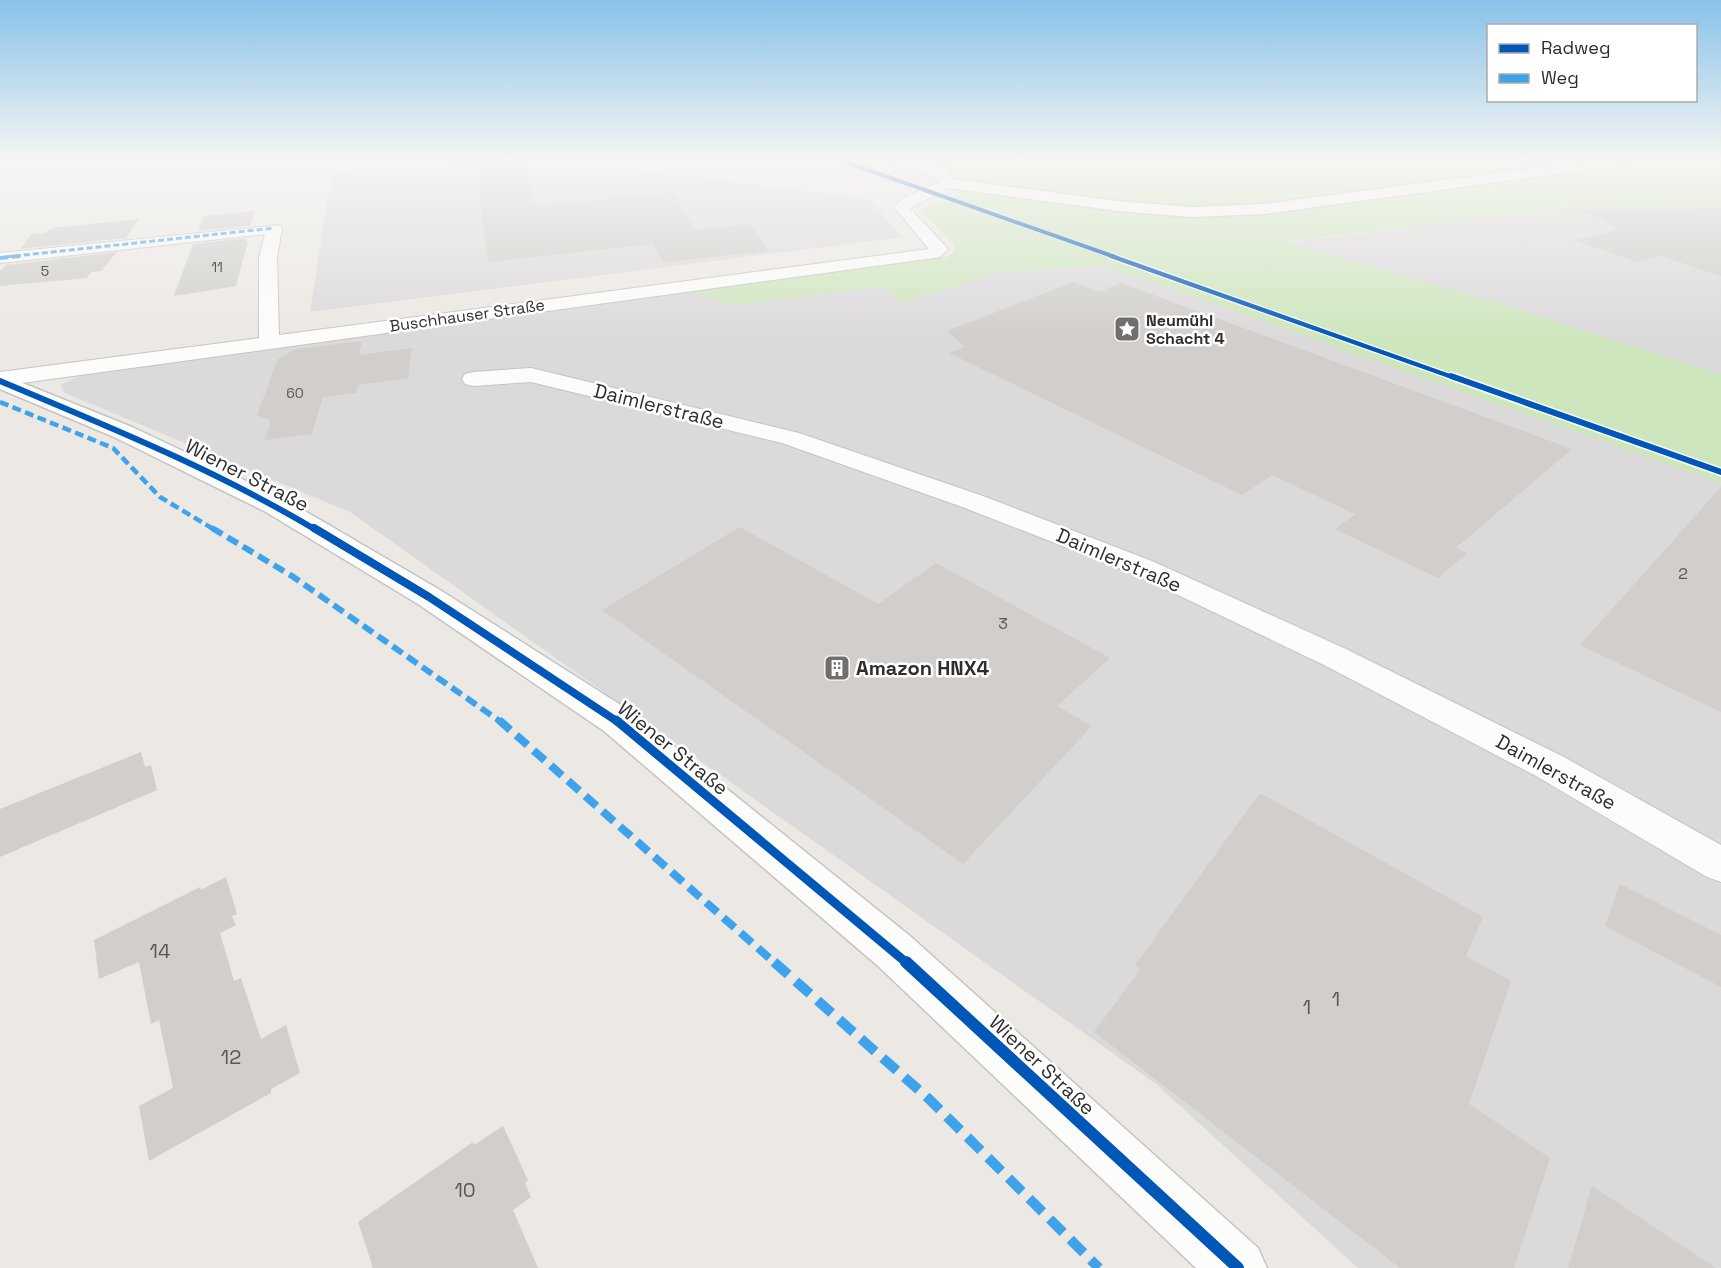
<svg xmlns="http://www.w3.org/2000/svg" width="1721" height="1268" viewBox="0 0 1721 1268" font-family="'Space Grotesk',sans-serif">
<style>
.industrial{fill:#dcd9db}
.green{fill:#cee6be}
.building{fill:#d1cecb}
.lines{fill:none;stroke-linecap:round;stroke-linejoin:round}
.street-casing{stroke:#c5c4c5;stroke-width:2}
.secondary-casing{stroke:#c5c4c5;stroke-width:3}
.street{fill:#fcfcfb;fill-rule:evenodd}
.secondary{fill:#fcfcfb;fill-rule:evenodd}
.rail{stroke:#dfdfe1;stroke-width:2}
.quiet-far5{stroke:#3ea3eb;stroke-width:3;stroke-dasharray:6 3;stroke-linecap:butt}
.quiet-far4{stroke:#3ea3eb;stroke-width:4;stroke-dasharray:8 4;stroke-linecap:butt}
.quiet-far3{stroke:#3ea3eb;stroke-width:4.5;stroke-dasharray:9 4.5;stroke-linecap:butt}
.quiet-far2{stroke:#3ea3eb;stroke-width:6;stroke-dasharray:12 6;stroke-linecap:butt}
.quiet-far1{stroke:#3ea3eb;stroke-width:8;stroke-dasharray:15 8;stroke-linecap:butt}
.quiet{stroke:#3ea3eb;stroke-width:10;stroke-dasharray:19 10;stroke-linecap:butt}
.cycleway-far5-casing{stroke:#fff;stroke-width:5}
.cycleway-far4-casing{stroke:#fff;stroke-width:7}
.cycleway-far3-casing{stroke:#fff;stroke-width:9}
.cycleway-far2-casing{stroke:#fff;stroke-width:11}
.cycleway-far1-casing{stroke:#fff;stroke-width:13}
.cycleway-casing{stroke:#fff;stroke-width:16}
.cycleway-far5{stroke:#0057b8;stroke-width:4}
.cycleway-far4{stroke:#0057b8;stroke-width:4.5}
.cycleway-far3{stroke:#0057b8;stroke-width:6}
.cycleway-far2{stroke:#0057b8;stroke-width:8}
.cycleway-far1{stroke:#0057b8;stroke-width:9}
.cycleway{stroke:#0057b8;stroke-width:12}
.labels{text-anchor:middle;stroke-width:5;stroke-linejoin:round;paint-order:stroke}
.far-number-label{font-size:14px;fill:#585857}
.far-street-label{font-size:16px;fill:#2e2e2e;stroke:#fff}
.far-poi-label{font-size:16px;font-weight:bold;fill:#2e2e2e;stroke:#fff;text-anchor:start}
.number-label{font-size:16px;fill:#585857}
.street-label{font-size:20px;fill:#2e2e2e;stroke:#fff}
.poi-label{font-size:20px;font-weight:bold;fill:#2e2e2e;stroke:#fff;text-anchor:start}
.near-number-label{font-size:20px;fill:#585857}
</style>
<rect width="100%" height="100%" fill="#ece8e4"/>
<path class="industrial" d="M 472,165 L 659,172 L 868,199 L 903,237 L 310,312 L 332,172 Z
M 1667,203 L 1721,204 L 1721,1268 L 1358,1268 L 1156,1084 L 350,512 L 65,393 L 60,385 L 84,374 L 682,290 L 736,305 L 880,286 L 904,303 L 998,272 L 1106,266 L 1570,207 Z"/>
<path class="green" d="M 914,161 L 1595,161 L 1264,209 L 1191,211 L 962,181 L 949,171 Z
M 1654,161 L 1721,163 L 1721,204 L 1570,207 L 1286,242 L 1489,300 L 1721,374 L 1721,483 L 1106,266 L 998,272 L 904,303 L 880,287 L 736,305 L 682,291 L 947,257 L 955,252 L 954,243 L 920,210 L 969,191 L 1176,216 L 1235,216 Z"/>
<path class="building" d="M 525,166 L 536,207 L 672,192 L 695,230 L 750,224 L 768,251 L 663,262 L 653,244 L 488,262 L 476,171 Z
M 1721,208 L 1721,276 L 1662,256 L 1637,262 L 1574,240 L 1620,230 L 1583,211 Z
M 255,211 L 250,226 L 198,231 L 204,216 Z
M 139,219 L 126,238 L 20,249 L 32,234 L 45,233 L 52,228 Z
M 246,238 L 245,241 L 248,241 L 236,286 L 174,296 L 193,244 Z
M 117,252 L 101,271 L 91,272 L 87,278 L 0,286 L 0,271 L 6,265 Z
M 1073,282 L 1099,292 L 1121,283 L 1572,449 L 1456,548 L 1467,553 L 1438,578 L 1335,529 L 1355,514 L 1272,475 L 1242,495 L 949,353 L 965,347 L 947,331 Z
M 362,341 L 359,355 L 412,348 L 408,378 L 358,385 L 356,393 L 323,397 L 312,434 L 265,440 L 271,421 L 257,415 L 278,359 L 296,349 Z
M 1721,487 L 1721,712 L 1580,645 Z
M 740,527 L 878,604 L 936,563 L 1110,658 L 1057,706 L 1092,726 L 963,864 L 602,610 Z
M 141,752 L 145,767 L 151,765 L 157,790 L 0,857 L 0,809 Z
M 1260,793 L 1483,917 L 1466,956 L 1511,981 L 1469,1104 L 1550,1158 L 1514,1268 L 1400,1268 L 1094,1032 L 1141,969 L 1135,965 Z
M 226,877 L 237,914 L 232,916 L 236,925 L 220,933 L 234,981 L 241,978 L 261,1039 L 286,1025 L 300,1073 L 271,1089 L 271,1093 L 149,1161 L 139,1106 L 173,1088 L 159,1020 L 151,1024 L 139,962 L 99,979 L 94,940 L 200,887 L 201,890 Z
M 1620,884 L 1721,935 L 1721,987 L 1605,926 Z
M 503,1126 L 528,1180 L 525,1183 L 531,1197 L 513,1210 L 538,1268 L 373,1268 L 358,1222 L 473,1142 L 474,1145 Z
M 1592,1186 L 1716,1268 L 1568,1268 Z"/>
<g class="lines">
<g class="street-casing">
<path id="street" d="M 947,179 L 954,183 L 952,186 L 910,208 L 948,249 L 940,257 L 934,258 L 0,386 L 0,372 L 259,338 L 259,258 L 265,234 L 0,263 L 0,253 L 280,225 L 282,228 L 277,258 L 279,335 L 929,249 L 894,207 L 903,198 Z
M 531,368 L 799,433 L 983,496 L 1152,561 L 1346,649 L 1562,756 L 1721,845 L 1721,882 L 1707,877 L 1536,776 L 1324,665 L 1132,573 L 965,508 L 782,443 L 531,382 L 473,386 L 465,384 L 462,379 L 465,374 L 473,372 Z"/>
</g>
<g class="secondary-casing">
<path id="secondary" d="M 889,161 C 907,161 945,159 953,179 L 1118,201 L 1191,207 L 1265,204 L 1589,161 L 1629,161 L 1622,165 L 1265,214 L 1191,217 L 1118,211 L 947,188 L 942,186 C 932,170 909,169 891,164 Z
M 0,374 L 132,427 L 286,500 L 440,590 L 630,711 L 910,936 L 1258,1248 L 1267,1268 L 1196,1268 L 878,966 L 604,731 L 418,604 L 266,512 L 114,437 L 0,389 Z"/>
</g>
<use href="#street" class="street"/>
<use href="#secondary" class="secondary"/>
<path class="rail" d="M 0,162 L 3,161"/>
<path class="quiet-far5" d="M 6,257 L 274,228"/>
<path class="quiet-far4" d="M 0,258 L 20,256"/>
<path class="quiet-far3" d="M 0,402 L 113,448 L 160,497 L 215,530"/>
<path class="quiet-far2" d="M 212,528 L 292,576 L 501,722"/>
<path class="quiet-far1" d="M 499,720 L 776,964"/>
<path class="quiet" d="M 774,962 L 929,1099 L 1099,1268"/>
<g class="cycleway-far5-casing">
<path id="cycleway-far5" d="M 843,161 L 1115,257"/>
</g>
<g class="cycleway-far4-casing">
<path id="cycleway-far4" d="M 1111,256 L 1455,378"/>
</g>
<g class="cycleway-far3-casing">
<path id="cycleway-far3" d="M 1451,376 L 1721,472
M 0,381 C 107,426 216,470 316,530"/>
</g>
<g class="cycleway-far2-casing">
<path id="cycleway-far2" d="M 314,528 L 429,597 L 618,722"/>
</g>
<g class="cycleway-far1-casing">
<path id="cycleway-far1" d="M 616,720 L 908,964"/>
</g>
<g class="cycleway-casing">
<path id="cycleway" d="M 906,962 L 1238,1268"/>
</g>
<use href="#cycleway-far5" class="cycleway-far5"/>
<use href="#cycleway-far4" class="cycleway-far4"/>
<use href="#cycleway-far3" class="cycleway-far3"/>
<use href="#cycleway-far2" class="cycleway-far2"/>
<use href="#cycleway-far1" class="cycleway-far1"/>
<use href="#cycleway" class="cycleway"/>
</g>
<linearGradient id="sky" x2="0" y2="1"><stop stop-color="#88c2ea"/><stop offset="0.47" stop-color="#f6f5f3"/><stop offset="1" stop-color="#f6f5f3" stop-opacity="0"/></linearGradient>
<rect width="1721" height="339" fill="url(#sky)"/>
<defs>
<g id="sight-square" transform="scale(1.35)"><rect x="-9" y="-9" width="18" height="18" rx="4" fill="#706f6e" stroke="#fff"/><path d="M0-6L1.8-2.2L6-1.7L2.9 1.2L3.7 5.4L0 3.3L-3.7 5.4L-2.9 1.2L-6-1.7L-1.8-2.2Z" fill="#fff"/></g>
<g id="building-square" transform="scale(1.35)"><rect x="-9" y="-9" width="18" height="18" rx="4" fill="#706f6e" stroke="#fff"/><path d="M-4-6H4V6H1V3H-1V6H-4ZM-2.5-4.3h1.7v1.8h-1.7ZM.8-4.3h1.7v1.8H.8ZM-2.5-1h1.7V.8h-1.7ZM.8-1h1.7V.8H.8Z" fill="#fff"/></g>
</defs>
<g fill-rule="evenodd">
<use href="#sight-square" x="1127" y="329"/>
<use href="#building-square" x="837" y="668"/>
</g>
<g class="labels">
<g class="far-number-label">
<text x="217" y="272">11</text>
<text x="45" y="276">5</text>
<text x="295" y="398">60</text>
</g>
<g class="far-street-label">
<text transform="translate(467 315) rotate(-8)" y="6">Buschhauser Straße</text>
</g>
<g class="far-poi-label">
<text x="1146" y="326">Neumühl<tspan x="1146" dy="18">Schacht 4</tspan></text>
</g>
<g class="number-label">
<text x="1683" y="579">2</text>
<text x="1003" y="629">3</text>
</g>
<g class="street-label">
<text transform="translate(659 406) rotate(14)" y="7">Daimlerstraße</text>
<text transform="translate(247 475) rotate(27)" y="7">Wiener Straße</text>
<text transform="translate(1119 560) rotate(23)" y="7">Daimlerstraße</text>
<text transform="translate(673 748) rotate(39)" y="7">Wiener Straße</text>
<text transform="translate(1556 772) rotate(29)" y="7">Daimlerstraße</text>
<text transform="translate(1042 1065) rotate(43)" y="7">Wiener Straße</text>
</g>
<g class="poi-label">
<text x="856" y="675">Amazon HNX4</text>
</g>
<g class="near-number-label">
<text x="160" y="958">14</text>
<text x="1336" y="1006">1</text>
<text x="1307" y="1014">1</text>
<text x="231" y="1064">12</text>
<text x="465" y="1197">10</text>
</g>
</g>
<rect x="1487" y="24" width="210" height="78" fill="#ffffff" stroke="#ababab" stroke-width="1.5"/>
<rect x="1499" y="44" width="30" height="9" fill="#0057b8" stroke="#ababab" stroke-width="1.5"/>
<text x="1541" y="54" font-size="18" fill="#2e2e2e">Radweg</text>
<rect x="1499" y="74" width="30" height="9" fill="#3ea3eb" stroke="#ababab" stroke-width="1.5"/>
<text x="1541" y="84" font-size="18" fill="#2e2e2e">Weg</text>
</svg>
